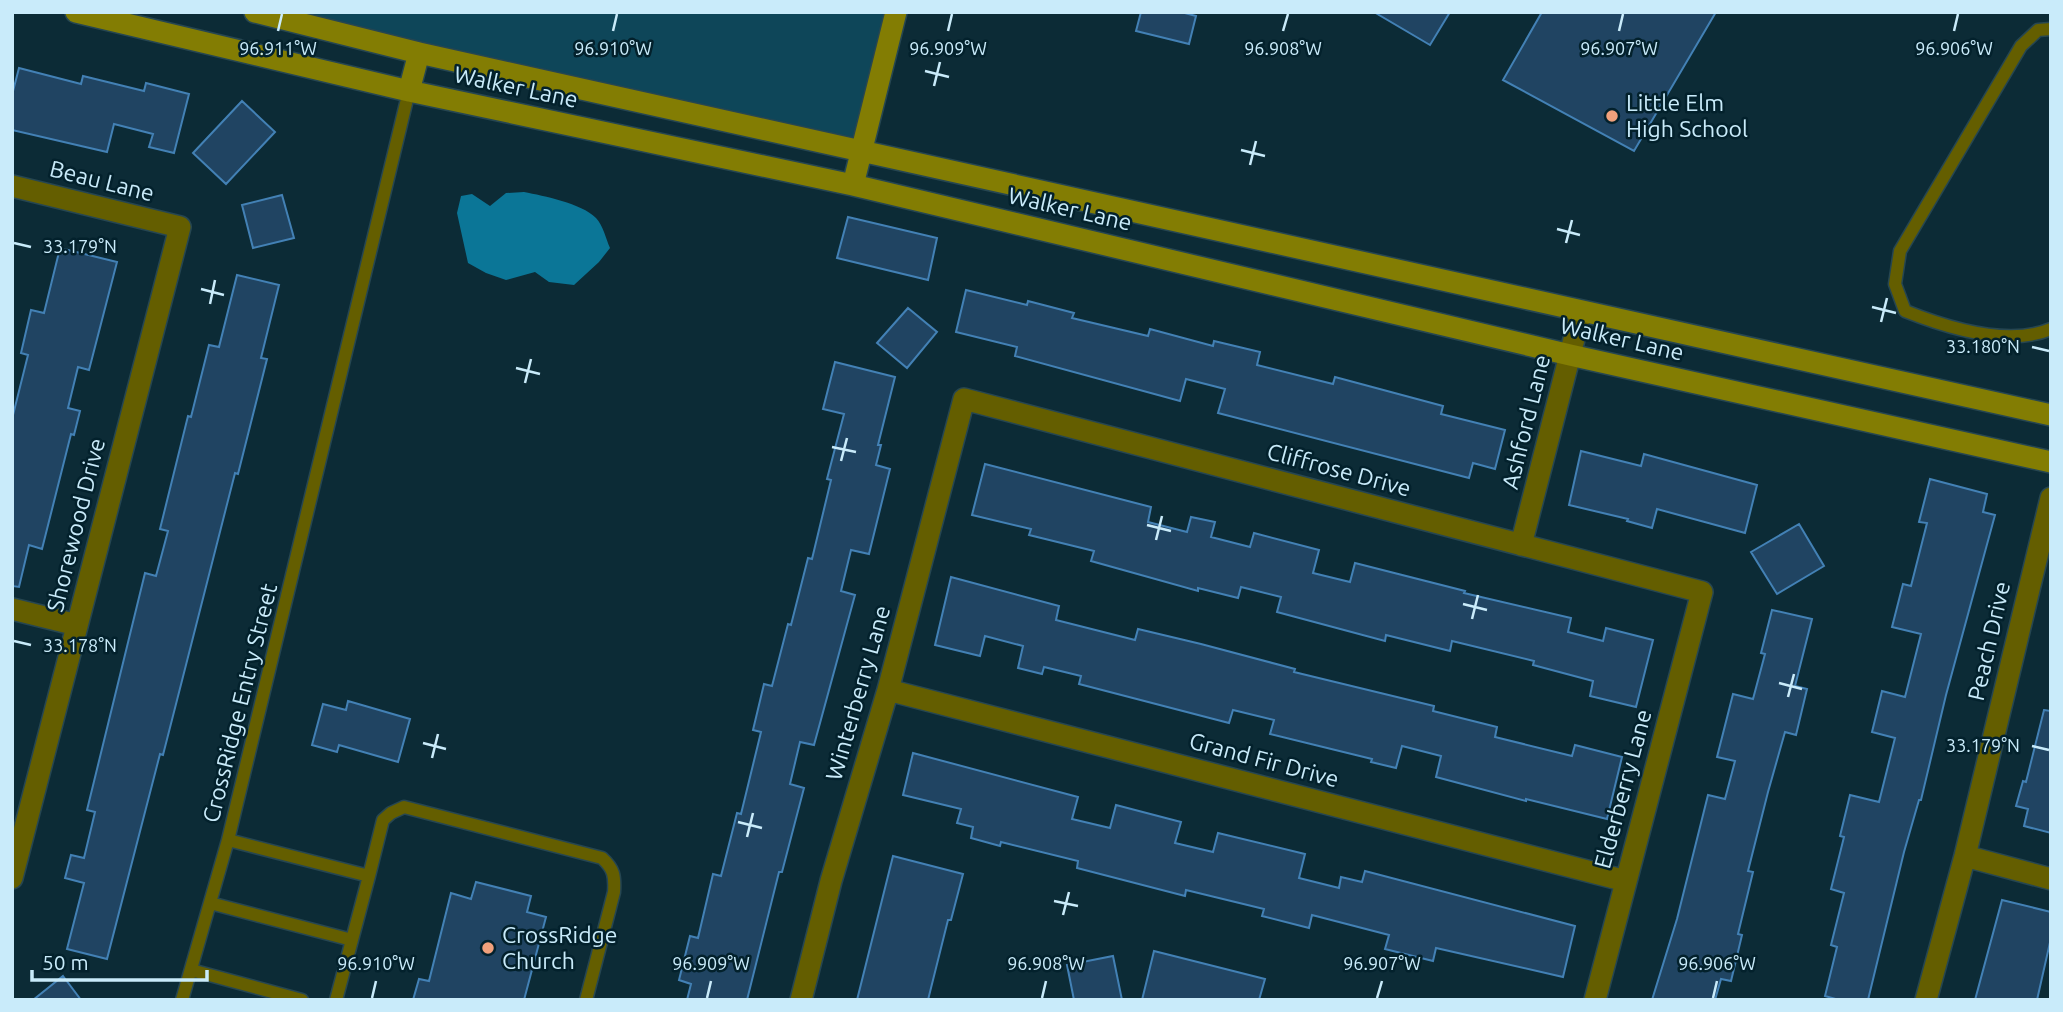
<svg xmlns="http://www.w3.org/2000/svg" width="2063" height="1012" viewBox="0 0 2063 1012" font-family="Ubuntu,sans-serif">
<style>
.green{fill:#0e4659}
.water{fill:#0b7697}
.building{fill:#204462;stroke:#4381b5;stroke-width:2}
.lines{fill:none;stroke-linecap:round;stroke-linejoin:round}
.lane-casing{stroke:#264651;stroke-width:15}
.street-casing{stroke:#264651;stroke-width:24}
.secondary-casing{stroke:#264651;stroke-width:24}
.lane{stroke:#645e00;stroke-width:12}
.street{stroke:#645e00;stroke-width:21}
.secondary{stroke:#837d03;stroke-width:21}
.ticks{fill:none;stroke:#c9ebfa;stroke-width:2.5}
.poi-dot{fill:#f1a17c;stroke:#03212c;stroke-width:2.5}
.labels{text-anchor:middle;stroke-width:5;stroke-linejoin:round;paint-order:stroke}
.street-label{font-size:23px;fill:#c9ebfa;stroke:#03212c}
.poi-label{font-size:23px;fill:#c9ebfa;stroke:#03212c;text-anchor:start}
.ticks-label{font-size:18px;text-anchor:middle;fill:#c9ebfa;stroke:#03212c;stroke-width:5;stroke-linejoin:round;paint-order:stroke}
</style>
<rect width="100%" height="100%" fill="#0c2b36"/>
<path class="green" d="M 265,12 L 894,12 L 863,150 Z"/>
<path class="water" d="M 524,192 C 544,196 581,203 596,218 C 603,225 606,239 610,248 L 599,262 L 574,285 L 549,282 L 535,272 L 506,280 L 486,273 L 468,263 L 457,213 L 461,196 L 472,194 L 490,206 L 506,193 Z"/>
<path class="building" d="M 1141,12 L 1181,12 L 1196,16 L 1189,44 L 1136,31 Z
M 1374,12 L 1450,12 L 1430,45 Z
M 1542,12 L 1716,12 L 1634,151 L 1503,80 Z
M 19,68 L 81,84 L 83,76 L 144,91 L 146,83 L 189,94 L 174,153 L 149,147 L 153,134 L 114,124 L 107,152 L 12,130 L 12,95 Z
M 242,101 L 275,132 L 226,184 L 193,153 Z
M 282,195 L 294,238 L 253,248 L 242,205 Z
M 848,217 L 937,238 L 928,280 L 837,258 Z
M 60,248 L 117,262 L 89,370 L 78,367 L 68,408 L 80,411 L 74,435 L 71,434 L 42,549 L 29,545 L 19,587 L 12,586 L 12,419 L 28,355 L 21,353 L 31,310 L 44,313 Z
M 237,275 L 279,285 L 261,358 L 267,359 L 238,474 L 235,473 L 163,755 L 160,754 L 107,959 L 67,949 L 84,883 L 65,878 L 71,855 L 84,858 L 95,812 L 87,810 L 145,573 L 156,576 L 168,531 L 160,529 L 188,416 L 191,417 L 209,345 L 219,347 Z
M 966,290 L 1027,305 L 1028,301 L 1074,313 L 1072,318 L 1148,336 L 1150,329 L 1213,346 L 1214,341 L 1260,352 L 1257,365 L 1333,384 L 1335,377 L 1443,406 L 1441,414 L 1505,430 L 1495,469 L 1473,463 L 1469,478 L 1218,413 L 1225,389 L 1186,379 L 1180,401 L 1015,356 L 1017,347 L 956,332 Z
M 908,308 L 937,332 L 907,368 L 877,343 Z
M 835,362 L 895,377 L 878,445 L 881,445 L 876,465 L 890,469 L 869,554 L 851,550 L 841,591 L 855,595 L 814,745 L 800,742 L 790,784 L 804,788 L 782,872 L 779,872 L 747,1000 L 687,1000 L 691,984 L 679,980 L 690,936 L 698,938 L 713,874 L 721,876 L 737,813 L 741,814 L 761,732 L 753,730 L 764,684 L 772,686 L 788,624 L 791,625 L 808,558 L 812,559 L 831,480 L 827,479 L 844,414 L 823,409 Z
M 1581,451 L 1641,466 L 1644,454 L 1757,485 L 1745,533 L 1657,509 L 1652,528 L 1627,521 L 1628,519 L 1569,505 Z
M 985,464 L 1151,507 L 1148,522 L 1187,532 L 1191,517 L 1215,522 L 1211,537 L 1250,547 L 1254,533 L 1319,550 L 1313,573 L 1350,582 L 1355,563 L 1465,591 L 1464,593 L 1571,618 L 1568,632 L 1603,641 L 1606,628 L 1653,640 L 1636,707 L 1590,696 L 1593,681 L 1533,665 L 1534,661 L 1452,641 L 1450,651 L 1386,635 L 1385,641 L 1277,612 L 1281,597 L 1241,587 L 1238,598 L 1198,588 L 1198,591 L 1091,561 L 1094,551 L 1029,535 L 1031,529 L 972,515 Z
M 1930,479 L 1987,494 L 1983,512 L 1995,515 L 1946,695 L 1921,800 L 1919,800 L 1904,852 L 1868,1000 L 1839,1000 L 1825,996 L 1837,947 L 1831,945 L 1844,893 L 1831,889 L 1844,837 L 1840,836 L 1850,795 L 1879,802 L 1895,738 L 1872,732 L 1882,691 L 1905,697 L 1921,634 L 1892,627 L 1903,584 L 1911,586 L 1927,523 L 1919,522 Z
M 1799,524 L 1824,566 L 1777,594 L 1751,552 Z
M 951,577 L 1059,606 L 1056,620 L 1135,640 L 1138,629 L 1201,644 L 1295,669 L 1294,672 L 1434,706 L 1433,711 L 1497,727 L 1495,737 L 1572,756 L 1575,745 L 1622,757 L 1607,819 L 1526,799 L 1526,801 L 1436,777 L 1441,756 L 1402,746 L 1396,768 L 1371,762 L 1372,759 L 1270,734 L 1274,720 L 1233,710 L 1229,723 L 1079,684 L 1081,676 L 1044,667 L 1042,674 L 1018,668 L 1023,646 L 985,636 L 980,656 L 935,645 Z
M 1772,610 L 1812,619 L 1795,686 L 1807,689 L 1796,735 L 1785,732 L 1768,792 L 1748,871 L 1753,872 L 1738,934 L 1742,935 L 1731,981 L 1721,979 L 1715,1000 L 1652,1000 L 1677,919 L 1708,795 L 1725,799 L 1735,761 L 1717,757 L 1733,694 L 1753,699 L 1765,654 L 1761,653 Z
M 348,701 L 410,719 L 398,762 L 339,745 L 337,752 L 312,745 L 323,704 L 346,710 Z
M 2044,710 L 2051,711 L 2051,833 L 2024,826 L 2028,809 L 2016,806 L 2023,781 L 2026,782 Z
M 913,753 L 1078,797 L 1072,819 L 1110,828 L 1116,805 L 1181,822 L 1175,843 L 1213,852 L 1218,833 L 1305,854 L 1299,878 L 1339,888 L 1341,877 L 1362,882 L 1365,871 L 1575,926 L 1563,977 L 1436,948 L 1433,961 L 1385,949 L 1389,935 L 1312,915 L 1309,928 L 1262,916 L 1264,909 L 1186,890 L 1185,896 L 1077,868 L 1078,861 L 1001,842 L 1000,846 L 971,838 L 973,827 L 957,823 L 961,809 L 903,795 Z
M 893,856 L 963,874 L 951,920 L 948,920 L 928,1000 L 857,1000 Z
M 476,882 L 531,896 L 527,912 L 546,917 L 524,1000 L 413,1000 L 419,979 L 429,981 L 451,893 L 471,899 Z
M 2002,900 L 2051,912 L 2051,938 L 2037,1000 L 1975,1000 Z
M 1154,951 L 1265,979 L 1259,1000 L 1142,1000 Z
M 1113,956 L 1122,1000 L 1074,1000 L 1067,965 Z
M 63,976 L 81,1000 L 33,1000 Z"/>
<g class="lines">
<g class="lane-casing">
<path id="lane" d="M 2051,29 L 2038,30 L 2021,46 L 1900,251 L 1895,284 L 1905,311 C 1945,327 2008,347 2051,329
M 409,91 L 228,840 L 369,876 L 383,820 L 391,813 L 404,807 L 602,858 C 614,869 615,876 614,892 L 586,1000
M 210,903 L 352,940
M 191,970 L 302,1000
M 182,1000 L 228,840
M 336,1000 L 369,876"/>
</g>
<g class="street-casing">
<path id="street" d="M 12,186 L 180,227 L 12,878
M 1521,545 L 1581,312
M 12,609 L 77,625
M 888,690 L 1626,881
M 1965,856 L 2051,879
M 801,1000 L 831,881 L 888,690 L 964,399 L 1702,592 L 1595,1000
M 1926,1000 L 1965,856 L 2051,498"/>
</g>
<g class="secondary-casing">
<path id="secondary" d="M 76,12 L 409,91 L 853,185 L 1570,355 L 2051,462
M 255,12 L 419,53 L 2051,415
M 409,91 L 419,53
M 853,185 L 896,12"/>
</g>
<use href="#lane" class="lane"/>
<use href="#street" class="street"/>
<use href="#secondary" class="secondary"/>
</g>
<path class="ticks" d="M 278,31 L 282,14M 613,31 L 617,14M 948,31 L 952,14M 1283,31 L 1288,14M 1619,31 L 1623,14M 1954,31 L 1958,14M 925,71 L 949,77M 934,86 L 940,62M 1241,150 L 1265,156M 1250,165 L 1256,141M 1557,229 L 1580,235M 14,243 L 31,247M 1566,243 L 1572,220M 201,289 L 224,295M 210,304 L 215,280M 1872,307 L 1896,313M 1881,322 L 1887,298M 2032,347 L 2049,351M 516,368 L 540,374M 525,383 L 531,359M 832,447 L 856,452M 841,461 L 847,438M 1147,525 L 1171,531M 1156,540 L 1162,516M 1463,604 L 1487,610M 1472,619 L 1478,595M 14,641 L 31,645M 1779,683 L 1802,689M 1788,697 L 1794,674M 423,743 L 446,749M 2032,746 L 2049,750M 432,758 L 438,734M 738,822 L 762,828M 747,837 L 753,813M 1054,901 L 1078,906M 1063,915 L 1069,892M 372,998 L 376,981M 707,998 L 711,981M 1042,998 L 1046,981M 1377,998 L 1382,981M 1713,998 L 1717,981"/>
<g class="poi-dot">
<circle cx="1612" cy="116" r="7"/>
<circle cx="488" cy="948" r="7"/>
</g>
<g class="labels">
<g class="street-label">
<text transform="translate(516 87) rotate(12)" y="8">Walker Lane</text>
<text transform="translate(102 181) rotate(14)" y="8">Beau Lane</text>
<text transform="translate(1070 209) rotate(13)" y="8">Walker Lane</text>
<text transform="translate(1622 339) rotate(13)" y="8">Walker Lane</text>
<text transform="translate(1526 422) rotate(-76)" y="8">Ashford Lane</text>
<text transform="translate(1339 470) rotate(15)" y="8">Cliffrose Drive</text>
<text transform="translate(76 525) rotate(-76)" y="8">Shorewood Drive</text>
<text transform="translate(1989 641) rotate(-77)" y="8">Peach Drive</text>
<text transform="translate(858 693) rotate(-74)" y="8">Winterberry Lane</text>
<text transform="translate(240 703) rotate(-76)" y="8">CrossRidge Entry Street</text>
<text transform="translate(1264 760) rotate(15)" y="8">Grand Fir Drive</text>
<text transform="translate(1623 789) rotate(-75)" y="8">Elderberry Lane</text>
</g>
<g class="poi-label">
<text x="1626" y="111">Little Elm<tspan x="1626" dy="26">High School</tspan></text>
<text x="502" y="943">CrossRidge<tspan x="502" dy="26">Church</tspan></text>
</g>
</g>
<g class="ticks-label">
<text x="278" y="55">96.911°W</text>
<text x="613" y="55">96.910°W</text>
<text x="948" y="55">96.909°W</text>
<text x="1283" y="55">96.908°W</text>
<text x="1619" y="55">96.907°W</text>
<text x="1954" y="55">96.906°W</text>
<text x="80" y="253">33.179°N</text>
<text x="1983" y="353">33.180°N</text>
<text x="80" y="652">33.178°N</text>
<text x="1983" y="752">33.179°N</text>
<text x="376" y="970">96.910°W</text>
<text x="711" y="970">96.909°W</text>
<text x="1046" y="970">96.908°W</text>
<text x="1382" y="970">96.907°W</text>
<text x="1717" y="970">96.906°W</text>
</g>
<rect width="2063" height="1012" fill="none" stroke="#c9ebfa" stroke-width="28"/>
<path d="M32 970v10h175v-10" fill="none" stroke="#c9ebfa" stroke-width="3.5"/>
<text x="42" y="970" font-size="21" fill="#c9ebfa" stroke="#03212c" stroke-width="5" paint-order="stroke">50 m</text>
</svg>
